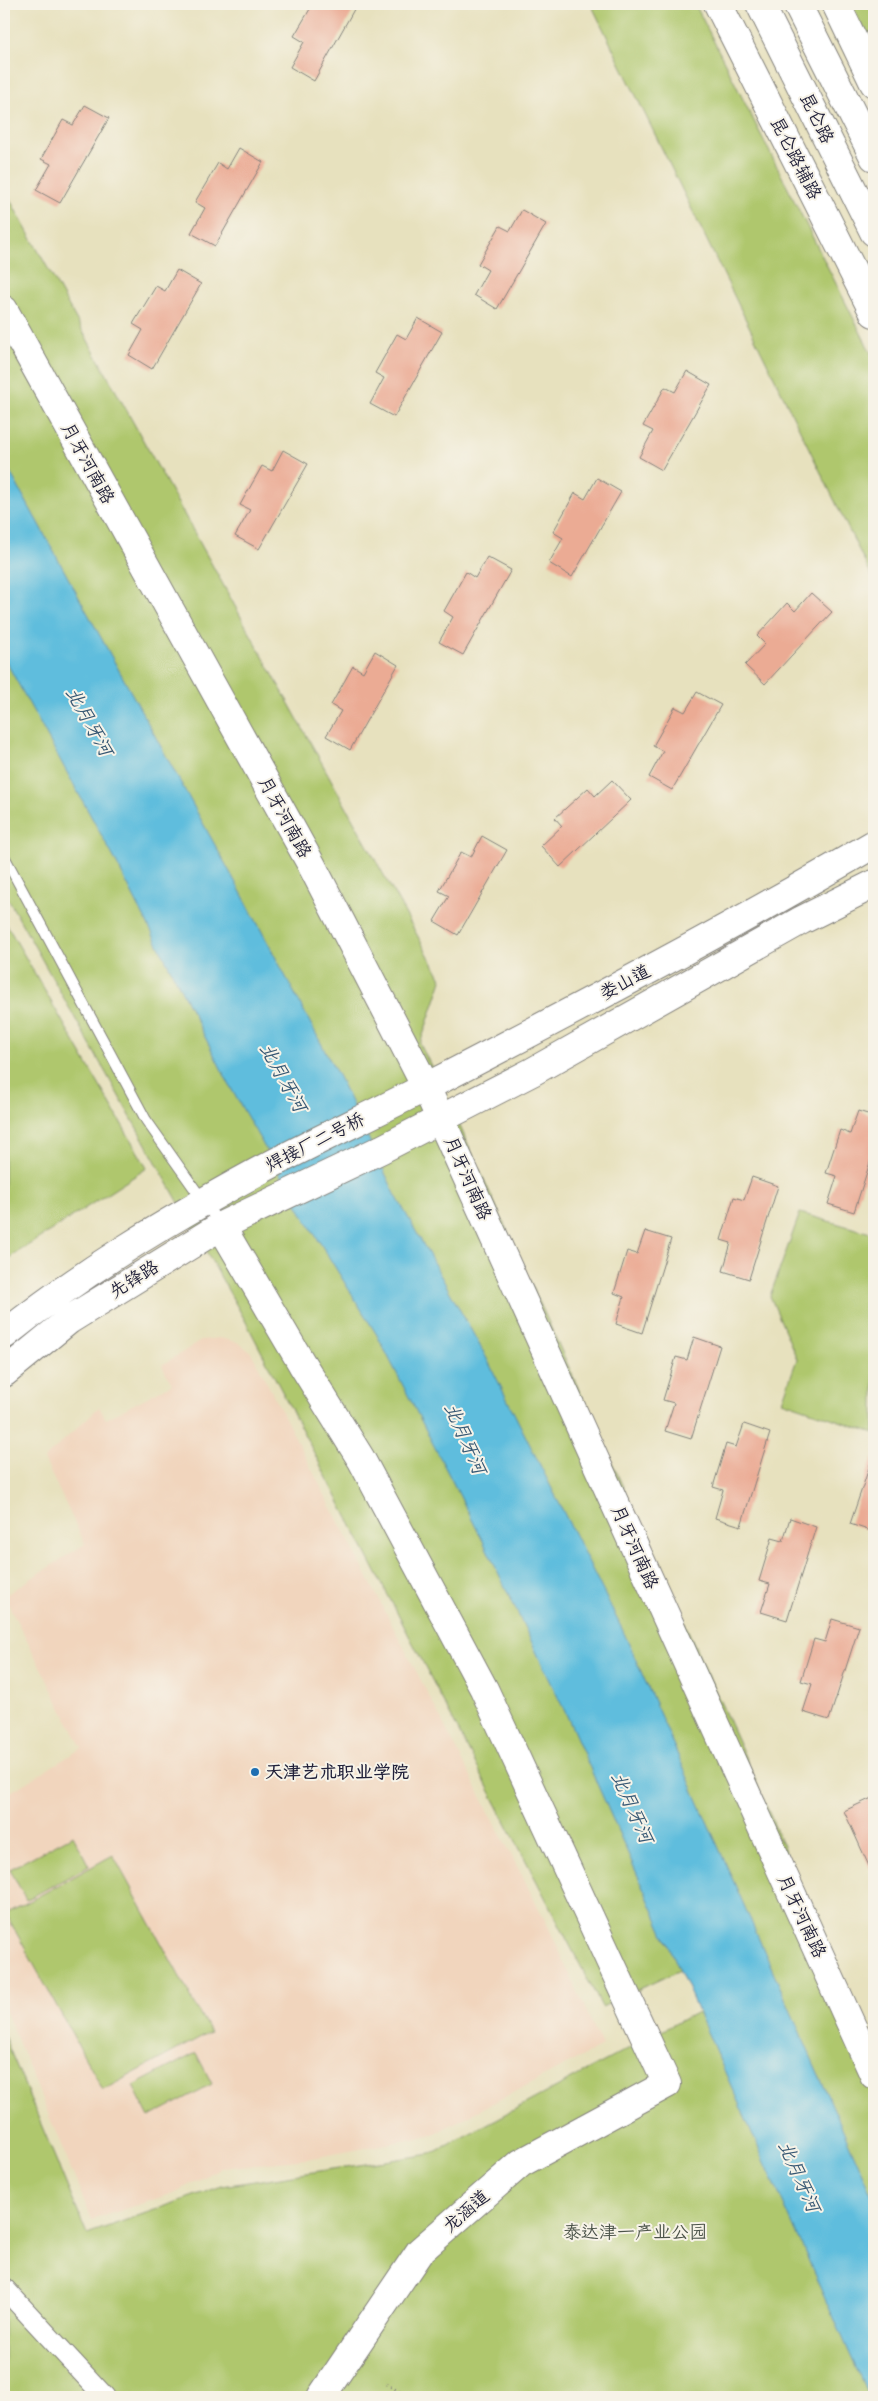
<svg xmlns="http://www.w3.org/2000/svg" width="878" height="2401" viewBox="0 0 878 2401" font-family="Itim,'LXGW WenKai TC',sans-serif">
<style>
.built{fill:#f1d5bd}
.green{fill:#afc76d;stroke:#687454}
.water{fill:#5ebddd;stroke:#40708c}
.building{fill:#ebab94}
.lines{fill:none;stroke-linecap:round;stroke-linejoin:round}
.lane-casing{stroke:#84827c;stroke-width:12}
.street-casing{stroke:#84827c;stroke-width:22}
.secondary-casing{stroke:#84827c;stroke-width:30}
.primary-casing{stroke:#84827c;stroke-width:30}
.highway-casing{stroke:#84827c;stroke-width:30}
.path{stroke:#84827c;stroke-width:3;stroke-dasharray:1 4;stroke-linecap:butt}
.lane{stroke:#fff;stroke-width:10}
.street{stroke:#fff;stroke-width:20}
.secondary{stroke:#fff;stroke-width:28}
.primary{stroke:#fff;stroke-width:28}
.highway{stroke:#fff;stroke-width:28}
.poi-dot{fill:#1f6fb2;stroke:#f7f3e8;stroke-width:2}
.labels{text-anchor:middle;stroke-width:4;stroke-linejoin:round;paint-order:stroke}
.street-label{font-size:18px;fill:#22223b;stroke:#f7f3e8}
.poi-label{font-size:18px;font-weight:bold;fill:#22223b;stroke:#f7f3e8;text-anchor:start}
.park-label{font-size:18px;fill:#4c544a;stroke:#f7f3e8}
.water-label{font-size:19px;font-style:italic;fill:#375874;stroke:#f7f3e8}
</style>
<rect width="100%" height="100%" fill="#f7f3e8"/>
<filter id="ink" filterUnits="userSpaceOnUse"><feTurbulence type="fractalNoise" baseFrequency=".02" numOctaves="2"/><feDisplacementMap in="SourceGraphic" scale="10" xChannelSelector="R" yChannelSelector="G"/><feConvolveMatrix kernelMatrix="1 2 1 2 8 2 1 2 1" color-interpolation-filters="sRGB"/></filter>
<filter id="wash" filterUnits="userSpaceOnUse"><feTurbulence type="fractalNoise" baseFrequency=".0096" numOctaves="4" result="noise"/><feDisplacementMap in="SourceGraphic" scale="20" xChannelSelector="R" yChannelSelector="G"/><feGaussianBlur stdDeviation="1.12" result="paint"/><feColorMatrix in="noise" values="0 0 0 0 0 0 0 0 0 0 0 0 0 0 0 0 0 1.4 0 .05"/><feComposite in="paint" operator="in"/></filter>
<g filter="url(#wash)">
<rect width="100%" height="100%" fill="#e7e1be"/>
<path class="built" d="M 220,1338 L 237,1342 L 251,1352 L 548,1926 L 602,2046 L 430,2136 L 307,2159 L 221,2168 L 174,2193 L 92,2220 L 4,2007 L 4,1796 L 82,1748 L 4,1596 L 85,1544 L 44,1459 L 99,1407 L 106,1419 L 172,1384 L 162,1365 L 202,1340 Z"/>
<path class="green" d="M 591,4 L 695,4 L 874,359 L 874,581 Z
M 851,4 L 874,4 L 874,50 Z
M 4,189 L 442,980 L 420,1044 L 448,1100 L 756,1781 L 874,2068 L 874,2327 L 705,1958 L 602,2007 L 246,1322 L 4,892 Z
M 4,920 L 147,1168 L 4,1261 Z
M 800,1213 L 874,1234 L 874,1433 L 782,1401 L 797,1359 L 770,1296 Z
M 73,1835 L 89,1866 L 26,1900 L 10,1869 Z
M 113,1855 L 210,2032 L 103,2090 L 6,1914 Z
M 714,2003 L 874,2397 L 4,2397 L 4,2036 L 87,2234 L 222,2186 L 431,2154 Z
M 196,2053 L 212,2084 L 149,2117 L 133,2086 Z"/>
<path class="water" d="M 4,461 L 243,896 L 340,1079 L 395,1194 L 484,1353 L 624,1633 L 874,2200 L 874,2397 L 869,2397 L 567,1716 L 484,1543 L 377,1335 L 309,1225 L 233,1092 L 114,858 L 4,658 Z"/>
<g id="blocks">
<path class="building" d="M 313,4 L 357,4 L 314,81 L 290,67 L 304,42 L 294,36 Z
M 85,105 L 109,118 L 60,203 L 36,190 L 51,164 L 41,159 L 63,120 L 73,125 Z
M 239,148 L 263,162 L 215,246 L 191,233 L 205,208 L 195,202 L 218,163 L 227,169 Z
M 522,210 L 546,224 L 497,309 L 474,295 L 488,270 L 478,264 L 500,226 L 510,231 Z
M 177,270 L 201,284 L 152,369 L 129,355 L 143,330 L 133,324 L 156,286 L 165,291 Z
M 418,318 L 442,332 L 394,417 L 370,404 L 384,378 L 375,373 L 397,334 L 406,339 Z
M 687,371 L 711,385 L 662,470 L 639,457 L 653,431 L 643,426 L 665,387 L 675,392 Z
M 283,450 L 308,464 L 259,549 L 235,536 L 250,510 L 240,505 L 262,466 L 272,471 Z
M 597,478 L 621,492 L 572,577 L 549,563 L 563,538 L 553,532 L 575,493 L 585,499 Z
M 487,557 L 511,570 L 463,655 L 439,642 L 453,617 L 444,611 L 466,572 L 475,578 Z
M 811,593 L 832,612 L 765,684 L 745,665 L 765,644 L 757,636 L 787,603 L 795,611 Z
M 375,651 L 398,665 L 350,750 L 326,736 L 341,711 L 331,705 L 353,666 L 363,672 Z
M 697,692 L 721,705 L 672,790 L 649,777 L 663,751 L 653,746 L 675,707 L 685,712 Z
M 612,780 L 631,800 L 560,867 L 541,846 L 562,826 L 555,818 L 588,788 L 595,796 Z
M 482,836 L 507,850 L 458,935 L 434,921 L 449,896 L 439,891 L 461,852 L 471,857 Z
M 858,1111 L 874,1116 L 874,1150 L 854,1212 L 828,1204 L 837,1176 L 826,1173 L 840,1130 L 850,1134 Z
M 752,1177 L 778,1186 L 749,1279 L 723,1271 L 731,1243 L 721,1240 L 734,1197 L 744,1200 Z
M 645,1231 L 671,1239 L 642,1333 L 616,1324 L 624,1297 L 614,1293 L 627,1251 L 637,1254 Z
M 694,1337 L 720,1346 L 691,1439 L 665,1431 L 674,1403 L 663,1400 L 676,1357 L 687,1360 Z
M 744,1424 L 770,1433 L 741,1526 L 715,1518 L 723,1490 L 713,1487 L 726,1444 L 736,1447 Z
M 872,1459 L 874,1460 L 874,1532 L 850,1524 Z
M 790,1518 L 816,1527 L 787,1620 L 761,1612 L 770,1584 L 759,1581 L 772,1538 L 783,1541 Z
M 832,1619 L 859,1627 L 829,1720 L 803,1712 L 812,1684 L 801,1681 L 814,1639 L 825,1642 Z
M 874,1797 L 874,1877 L 844,1811 Z"/>
</g>
</g>
<g filter="url(#ink)">
<use href="#blocks" fill-opacity="0" stroke="#84827c" stroke-width="1"/>
<g class="lines">
<g class="lane-casing">
<path id="lane" d="M 4,856 L 146,1120 L 221,1226"/>
</g>
<g class="street-casing">
<path id="street" d="M 4,2288 L 105,2397"/>
</g>
<g class="secondary-casing">
<path id="secondary" d="M 718,4 L 874,313
M 836,4 L 874,83
M 4,310 L 311,864 L 426,1087 L 874,2075
M 221,1226 L 302,1364 L 361,1459 L 484,1689 L 667,2084 L 521,2163 L 420,2251 L 321,2397"/>
</g>
<g class="primary-casing">
<path id="primary" d="M 4,1335 C 82,1272 169,1220 257,1172 C 312,1142 368,1117 424,1088 C 575,1010 727,930 874,844
M 4,1373 L 69,1320 L 221,1226 L 382,1149 L 532,1072 L 802,920 L 874,884"/>
</g>
<g class="highway-casing">
<path id="highway" d="M 760,4 L 874,232
M 797,4 L 874,157"/>
</g>
<path class="path" d="M 386,2384 L 408,2397"/>
<use href="#lane" class="lane"/>
<use href="#street" class="street"/>
<use href="#secondary" class="secondary"/>
<use href="#primary" class="primary"/>
<use href="#highway" class="highway"/>
</g>
</g>
<circle class="poi-dot" cx="255" cy="1772" r="5"/>
<g class="labels">
<g class="street-label">
<text transform="translate(817 118) rotate(64)" y="6">昆仑路</text>
<text transform="translate(796 158) rotate(63)" y="6">昆仑路辅路</text>
<text transform="translate(88 463) rotate(61)" y="6">月牙河南路</text>
<text transform="translate(285 817) rotate(61)" y="6">月牙河南路</text>
<text transform="translate(625 982) rotate(-28)" y="6">娄山道</text>
<text transform="translate(315 1142) rotate(-27)" y="6">焊接厂二号桥</text>
<text transform="translate(468 1178) rotate(66)" y="6">月牙河南路</text>
<text transform="translate(134 1279) rotate(-32)" y="6">先锋路</text>
<text transform="translate(635 1547) rotate(66)" y="6">月牙河南路</text>
<text transform="translate(802 1916) rotate(65)" y="6">月牙河南路</text>
<text transform="translate(466 2211) rotate(-41)" y="6">龙涵道</text>
</g>
<g class="poi-label">
<text x="265" y="1778">天津艺术职业学院</text>
</g>
<g class="park-label">
<text x="635" y="2238">泰达津一产业公园</text>
</g>
<g class="water-label">
<text transform="translate(90 721) rotate(61)" y="7">北月牙河</text>
<text transform="translate(284 1077) rotate(61)" y="7">北月牙河</text>
<text transform="translate(466 1438) rotate(66)" y="7">北月牙河</text>
<text transform="translate(633 1807) rotate(66)" y="7">北月牙河</text>
<text transform="translate(800 2176) rotate(66)" y="7">北月牙河</text>
</g>
</g>
<rect width="878" height="2401" fill="none" stroke="#f7f3e8" stroke-width="20"/>
</svg>
